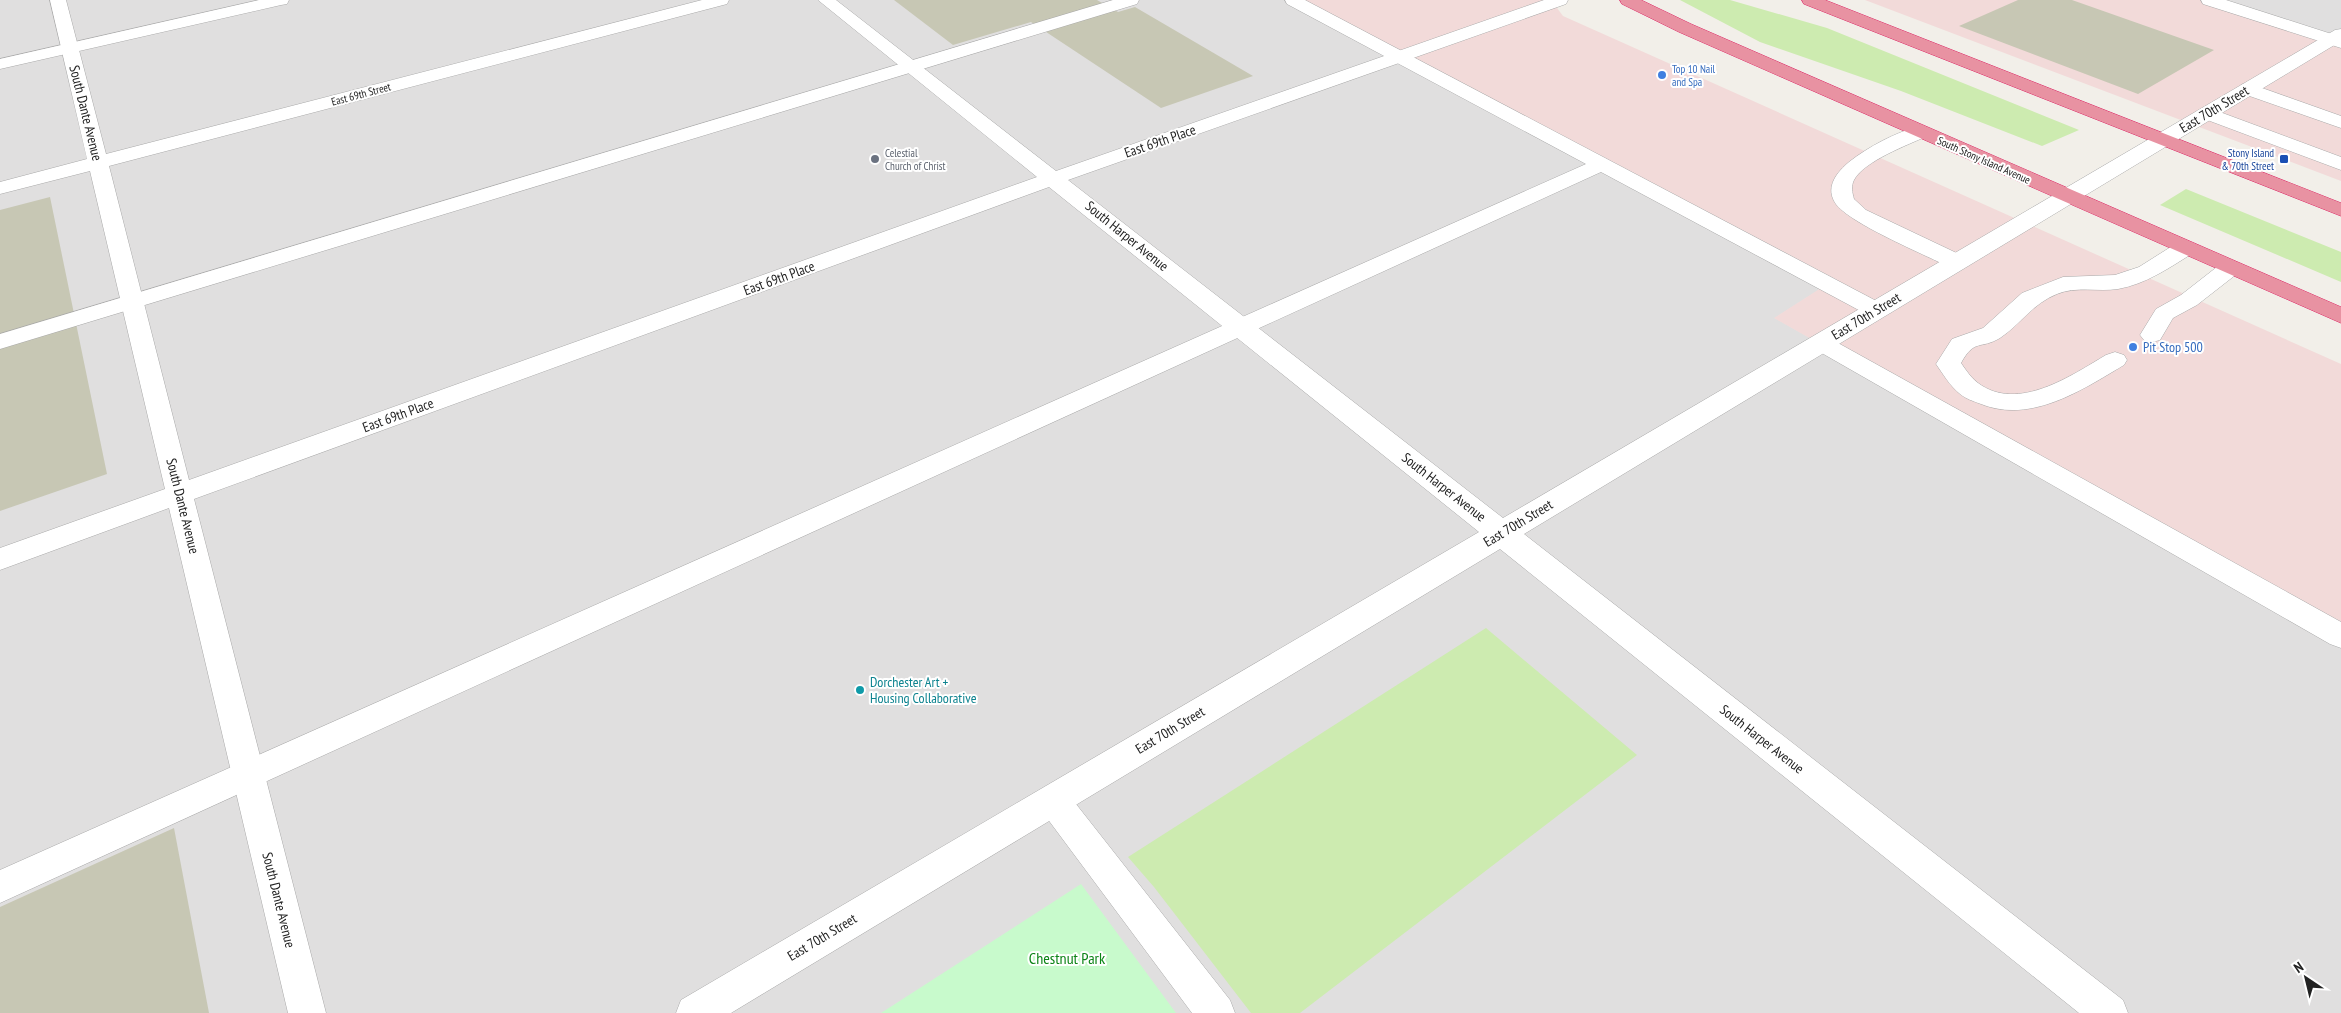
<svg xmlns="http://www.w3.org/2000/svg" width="2341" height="1013" viewBox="0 0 2341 1013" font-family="'PT Sans Narrow',sans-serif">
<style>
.residential{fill:#e0dfdf}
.commercial{fill:#f2dad9}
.construction{fill:#c7c7b4}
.grass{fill:#cdebb0}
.park{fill:#c8facc}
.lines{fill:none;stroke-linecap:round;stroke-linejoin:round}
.lane-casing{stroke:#a9a9a9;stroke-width:1}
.street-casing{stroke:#a9a9a9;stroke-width:1}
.highway-casing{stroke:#dc2a67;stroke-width:1}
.lane{fill:#fff;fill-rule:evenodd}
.street{fill:#fff;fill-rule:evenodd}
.highway{fill:#e892a2;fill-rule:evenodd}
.shop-dot{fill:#3f7fe0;stroke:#fff;stroke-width:2}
.worship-dot{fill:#6b7280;stroke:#fff;stroke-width:2}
.transit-dot{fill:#1a4fb4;stroke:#fff;stroke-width:2}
.culture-dot{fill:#0f9aa8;stroke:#fff;stroke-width:2}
.labels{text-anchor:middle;stroke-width:4;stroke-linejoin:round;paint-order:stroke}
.far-shop-label{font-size:11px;fill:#366cbe;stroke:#fff;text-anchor:start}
.far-street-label{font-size:11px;fill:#222;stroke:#fff}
.far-worship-label{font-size:11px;fill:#5b616d;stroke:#fff;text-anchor:start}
.far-transit-label{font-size:11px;fill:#164399;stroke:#fff;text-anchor:end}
.street-label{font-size:14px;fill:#222;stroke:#fff}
.shop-label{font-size:14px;fill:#366cbe;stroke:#fff;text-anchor:start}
.culture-label{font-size:14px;fill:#0d838f;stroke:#fff;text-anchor:start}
.near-park-label{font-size:16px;fill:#0c8416;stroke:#fff}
</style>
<rect width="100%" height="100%" fill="#f2efe9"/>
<path class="residential" d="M 0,0 L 1303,0 L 1836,279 L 1775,318 L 2341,638 L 2341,1013 L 0,1013 Z
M 2208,0 L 2341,0 L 2341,43 Z"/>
<path class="commercial" d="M 1303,0 L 1551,0 L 1563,16 L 2341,364 L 2341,638 L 1774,318 L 1835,279 Z
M 1865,0 L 2208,0 L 2341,43 L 2341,181 Z"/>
<path class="construction" d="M 894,0 L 1097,0 L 1118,12 L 1135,7 L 1253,76 L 1161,108 L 1031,22 L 953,45 Z
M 2018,0 L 2072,0 L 2214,50 L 2138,94 L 1959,26 Z
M 50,197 L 107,474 L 0,511 L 0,210 Z
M 174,828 L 209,1013 L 0,1013 L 0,907 Z"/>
<path class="grass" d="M 1680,0 L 1730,0 L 1827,28 L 2079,130 L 2042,146 L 1901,91 L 1760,42 Z
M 2186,189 L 2341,252 L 2341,282 L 2160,205 Z
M 1486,628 L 1637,755 L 1300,1013 L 1251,1013 L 1154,887 L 1128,857 Z"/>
<path class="park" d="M 1081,884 L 1176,1013 L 881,1013 Z"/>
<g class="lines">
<g class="lane-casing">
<path id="lane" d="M 259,0 L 289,0 L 287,4 L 281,5 L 0,69 L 0,59 Z
M 1113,0 L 1139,0 L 1137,4 L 0,349 L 0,334 Z
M 1285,0 L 1305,0 L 1884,305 L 1888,310 L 1884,315 L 1876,317 L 1868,315 L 1601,172 L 0,903 L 0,870 L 1586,164 L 1287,4 Z
M 2201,0 L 2226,0 L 2341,37 L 2341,48 L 2203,4 Z
M 2248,83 L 2341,116 L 2341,128 L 2241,93 L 2239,89 L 2241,85 Z
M 2209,108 L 2341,157 L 2341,170 L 2202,118 L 2200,114 L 2202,110 Z
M 1920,126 L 1927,128 L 1930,132 L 1927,136 C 1908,145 1864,161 1854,180 C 1851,186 1852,192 1854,199 L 1866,210 L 1965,257 L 1968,262 L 1965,267 L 1957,269 L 1949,267 C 1926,255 1843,221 1834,201 C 1826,186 1837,172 1849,162 C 1868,147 1896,132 1920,126 Z
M 2185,241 L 2193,243 L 2196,248 L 2193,253 C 2169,268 2146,284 2118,289 C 2098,292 2076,286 2057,294 C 2032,304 2021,324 2000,338 C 1980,350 1975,338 1961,363 C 1966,370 1971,378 1978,383 C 2018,413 2072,375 2106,355 L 2115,352 L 2124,355 L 2127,360 L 2124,365 C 2082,390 2031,424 1981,404 C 1973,401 1966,399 1960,394 C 1950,386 1943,374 1936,364 L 1952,339 L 1983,328 L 2022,293 L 2063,277 L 2115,275 L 2139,267 L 2177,243 Z
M 2230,261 L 2238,263 L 2241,268 L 2238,273 L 2197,305 L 2173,318 L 2160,340 L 2152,342 L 2144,340 L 2140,335 L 2156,309 L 2181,295 L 2222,263 Z
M 1821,336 L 1829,338 L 2341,622 L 2341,648 L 2330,644 L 1813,348 L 1809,343 L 1813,338 Z
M 1053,785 L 1065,790 L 1230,1000 L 1235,1013 L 1192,1013 L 1041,810 L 1036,800 L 1041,790 Z"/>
</g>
<g class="street-casing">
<path id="street" d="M 50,0 L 66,0 L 106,154 L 702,0 L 729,0 L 727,4 L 109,166 L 189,480 L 1037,177 L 818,0 L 836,0 L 1056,171 L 1544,0 L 1568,0 L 1566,4 L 1068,180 L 1503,518 L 2335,30 L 2341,29 L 2341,41 L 1524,534 L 2123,1000 L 2128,1013 L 2079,1013 L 1500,549 L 731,1013 L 676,1013 L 681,1000 L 1479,532 L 1049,187 L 194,499 L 326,1013 L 288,1013 L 169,508 L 0,570 L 0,548 L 165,489 L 90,171 L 0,194 L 0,182 L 87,159 Z"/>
</g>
<g class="highway-casing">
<path id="highway" d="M 1620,0 L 1641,0 L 1691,24 L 2341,307 L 2341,323 L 1679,32 L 1622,4 Z
M 1802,0 L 1825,0 L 2341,203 L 2341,216 L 1804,4 Z"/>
</g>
<use href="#lane" class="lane"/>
<use href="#street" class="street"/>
<use href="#highway" class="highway"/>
</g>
<g class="shop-dot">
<circle cx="1662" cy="75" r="5"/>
<circle cx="2133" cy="347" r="5"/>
</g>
<circle class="worship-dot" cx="875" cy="159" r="5"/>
<rect class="transit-dot" x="2279" y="154" width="10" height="10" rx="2.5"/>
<circle class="culture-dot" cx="860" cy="690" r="5"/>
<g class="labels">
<g class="far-shop-label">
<text x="1672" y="73">Top 10 Nail<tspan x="1672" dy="13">and Spa</tspan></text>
</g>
<g class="far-street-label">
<text transform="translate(361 94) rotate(-15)" y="4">East 69th Street</text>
<text transform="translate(1984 160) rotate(24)" y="4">South Stony Island Avenue</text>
</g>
<g class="far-worship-label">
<text x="885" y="157">Celestial<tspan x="885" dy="13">Church of Christ</tspan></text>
</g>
<g class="far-transit-label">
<text x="2274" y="157">Stony Island<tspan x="2274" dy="13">&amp; 70th Street</tspan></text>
</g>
<g class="street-label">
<text transform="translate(2214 109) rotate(-31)" y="5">East 70th Street</text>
<text transform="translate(86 113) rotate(76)" y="5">South Dante Avenue</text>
<text transform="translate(1160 141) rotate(-19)" y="5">East 69th Place</text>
<text transform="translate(1127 236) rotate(39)" y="5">South Harper Avenue</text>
<text transform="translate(779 278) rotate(-20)" y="5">East 69th Place</text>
<text transform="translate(1866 316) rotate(-31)" y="5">East 70th Street</text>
<text transform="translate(398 415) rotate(-20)" y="5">East 69th Place</text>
<text transform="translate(1444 487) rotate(38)" y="5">South Harper Avenue</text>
<text transform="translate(183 506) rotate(76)" y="5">South Dante Avenue</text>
<text transform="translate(1518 523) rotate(-31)" y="5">East 70th Street</text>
<text transform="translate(1170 730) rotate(-31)" y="5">East 70th Street</text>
<text transform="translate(1762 739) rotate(38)" y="5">South Harper Avenue</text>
<text transform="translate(279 900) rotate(76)" y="5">South Dante Avenue</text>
<text transform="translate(822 937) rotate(-31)" y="5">East 70th Street</text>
</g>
<g class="shop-label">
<text x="2143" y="352">Pit Stop 500</text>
</g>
<g class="culture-label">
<text x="870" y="687">Dorchester Art +<tspan x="870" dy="16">Housing Collaborative</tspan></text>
</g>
<g class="near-park-label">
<text x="1067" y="964">Chestnut Park</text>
</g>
</g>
<g transform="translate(2306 978) rotate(325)" stroke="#ffffff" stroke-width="4" paint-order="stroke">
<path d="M0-4L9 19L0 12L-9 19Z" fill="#222222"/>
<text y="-8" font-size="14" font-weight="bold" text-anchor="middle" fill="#222222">N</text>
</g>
</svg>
